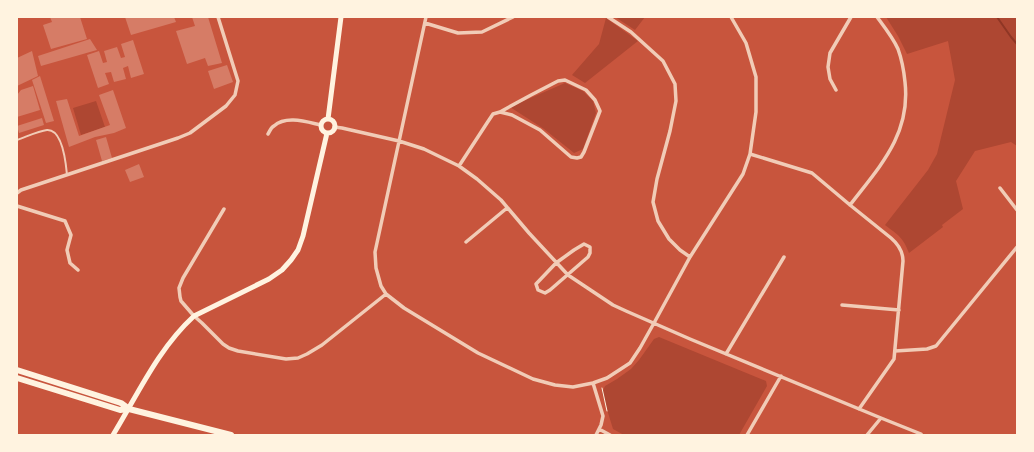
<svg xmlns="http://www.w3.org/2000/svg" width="1034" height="452" viewBox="0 0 1034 452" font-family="'Roboto Condensed',sans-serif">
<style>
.green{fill:#ae4732}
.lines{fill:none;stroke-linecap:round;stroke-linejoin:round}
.stream{stroke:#8f3625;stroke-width:2}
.building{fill:#d67c66}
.path{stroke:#fff3e0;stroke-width:1}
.service{stroke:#f1ccb7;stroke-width:2}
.minor{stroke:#f1ccb7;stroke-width:3.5}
.secondary{stroke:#fff3e0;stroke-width:5}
.trunk{stroke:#fff3e0;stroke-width:6}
</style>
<rect width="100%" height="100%" fill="#c8553d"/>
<path class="green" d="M 615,17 L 645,17 L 635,30 Z
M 886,17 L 1017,17 L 1017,146 L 1011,142 L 975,151 L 956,181 L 963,209 L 942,225 L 943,227 L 909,253 C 903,237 898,235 885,225 L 928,170 L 937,154 L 955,80 L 948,41 L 907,54 L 898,36 Z
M 606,18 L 638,41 L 585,83 L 572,75 L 599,44 Z
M 565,83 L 583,91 L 593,101 L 596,113 L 583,149 L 574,153 L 544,129 L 510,107 Z
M 96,101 L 105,127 L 81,135 L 73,108 Z
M 659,337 L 766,381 L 767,386 L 739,435 L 624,435 L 613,429 L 602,393 L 605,386 L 617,379 L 631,369 L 639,360 L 654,339 Z"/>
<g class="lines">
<path class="stream" d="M 997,17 L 1011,37 L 1017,44"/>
</g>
<path class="building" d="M 50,17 L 80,17 L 87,39 L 51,49 L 43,25 L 52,22 Z
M 125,17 L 174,17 L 176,22 L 131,35 Z
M 192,17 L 208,17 L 222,63 L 208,66 L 205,58 L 187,64 L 176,31 L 195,26 Z
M 90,39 L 97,50 L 41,66 L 38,56 Z
M 133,40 L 144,74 L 131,78 L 128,66 L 123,68 L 126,79 L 114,82 L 111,72 L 105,73 L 109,84 L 98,88 L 87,55 L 99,51 L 103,63 L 107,62 L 104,51 L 117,47 L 121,58 L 125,57 L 121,44 Z
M 32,51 L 38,76 L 17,86 L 17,58 Z
M 227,65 L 233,82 L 214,89 L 208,71 Z
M 40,76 L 54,121 L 46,123 L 32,80 Z
M 33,86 L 40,110 L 17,117 L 17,95 L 21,90 Z
M 113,90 L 126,128 L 114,133 L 95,137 L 69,147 L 56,101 L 67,99 L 79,136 L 110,125 L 99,95 Z
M 42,118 L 44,125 L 19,133 L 17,126 Z
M 106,137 L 112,158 L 102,161 L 96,140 Z
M 139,164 L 144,177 L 130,182 L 125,170 Z"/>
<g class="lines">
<path class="path" d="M 602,388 L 607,411"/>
<path class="service" d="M 17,140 C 26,137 38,131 47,130 C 63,129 66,164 67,175"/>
<path class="minor" d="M 426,17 L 375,252 L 376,268 L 381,286 L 386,294 L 404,308 L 478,353 L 533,379 L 555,385 L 573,387 L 593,383 L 607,378 L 630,363 L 640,348 L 654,323 L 690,257 L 743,174 L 750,154 L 756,112 L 756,77 L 746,43 L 731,17
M 608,17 L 631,32 L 663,61 L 675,84 L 676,101 L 670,131 L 657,179 L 653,202 L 658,221 L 669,239 L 680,250 L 690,257
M 425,23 L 458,33 L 482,32 L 513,17
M 836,90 L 830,79 L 828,67 L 830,53 L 851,17
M 334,127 L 342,128 L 399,141 L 424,149 L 459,166 L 477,179 L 501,200 L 529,233 L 568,275 L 613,305 L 626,311 L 690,339 L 881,418 L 921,434
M 268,134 C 270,131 271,127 274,126 C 286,115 307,122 321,125
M 750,154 L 812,173 L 850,205 L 891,238 C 898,244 903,251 903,261 L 894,359 L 859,409
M 459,166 L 487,123 L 493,114 L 500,112 L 531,95 L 558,81 L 565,80 L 586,90 L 595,100 L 600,111 L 584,152 L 581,157 L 577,158 L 571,157 L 540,130 L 512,115 L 500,112
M 1000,188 L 1017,210
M 17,193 L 21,190 L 178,138 L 190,133 L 226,106 L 235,95 L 238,81 L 218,17
M 850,205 C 879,167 911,135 905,82 C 904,72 902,60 898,49 C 894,40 886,29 880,21 L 877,17
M 17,206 L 65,221 L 71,235 L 67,250 L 70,263 L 78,270
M 224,209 L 183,278 L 179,288 L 180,297 L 181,301 L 194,316 L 202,323 L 223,344 L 229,348 L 238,351 L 286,359 L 298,358 L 307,354 L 322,345 L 386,294
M 466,242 L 507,208
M 584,244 L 590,247 L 590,253 L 588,257 L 550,290 L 545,293 L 538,290 L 536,284 L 556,263 L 574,250 Z
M 842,305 L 899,310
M 895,351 L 927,349 L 936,346 L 1017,247
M 726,354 L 784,257
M 593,383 L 603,416 L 601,425 L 596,435
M 599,429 L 610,435
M 747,435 L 781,376
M 867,435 L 881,418"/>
<path class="secondary" d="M 328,119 L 341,17
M321 126a7 7 0 1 1 14 0a7 7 0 1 1-14 0Z
M 113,435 C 138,394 158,349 194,316 L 269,279 L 282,270 L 291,260 L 298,250 L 303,236 L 327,133"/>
<path class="trunk" d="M 17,370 L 121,403 L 129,409 L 231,435
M 17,378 L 120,410 L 129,409"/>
</g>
<rect width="1034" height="452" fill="none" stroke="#fff3e0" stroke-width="36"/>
</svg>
